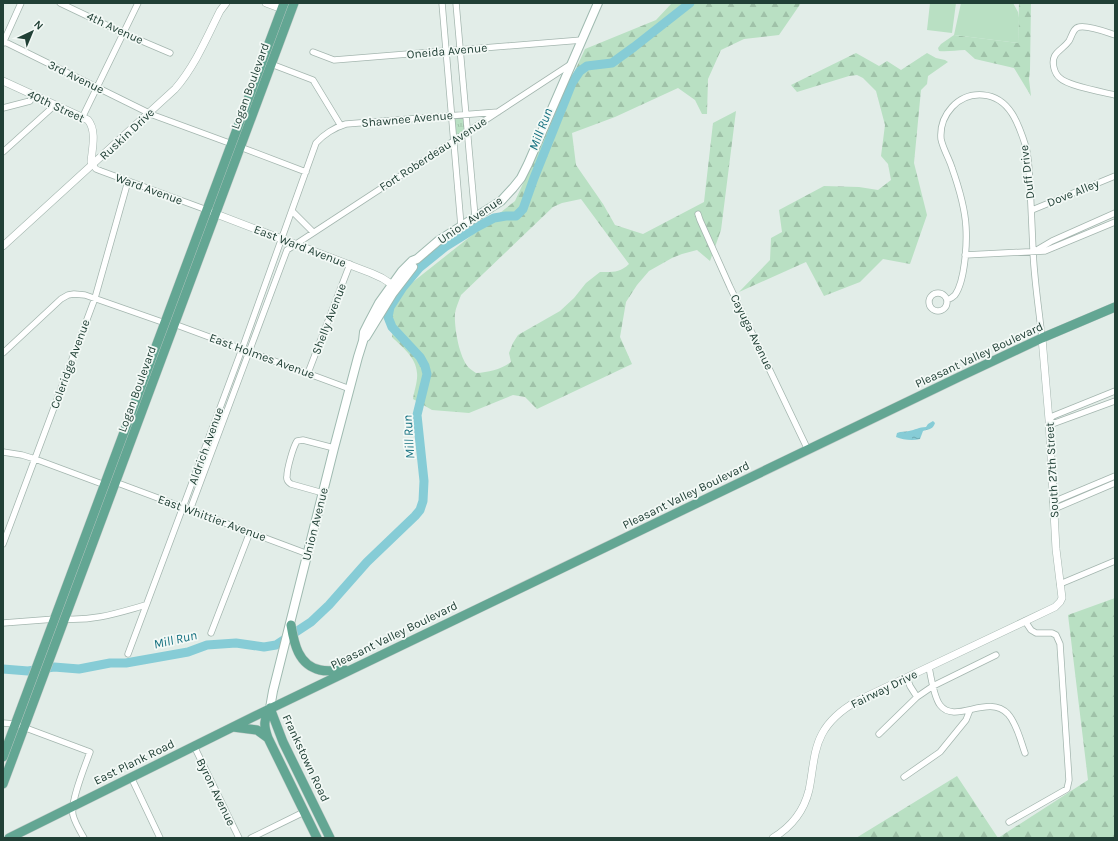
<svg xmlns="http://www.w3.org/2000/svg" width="1118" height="841" viewBox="0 0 1118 841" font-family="Karla,sans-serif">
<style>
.grass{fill:url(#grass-tufts)}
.forest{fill:url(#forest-firs);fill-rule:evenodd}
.pitch{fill:#b9e0c3}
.water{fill:url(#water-ripples)}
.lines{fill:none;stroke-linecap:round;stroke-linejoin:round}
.river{stroke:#86ccd6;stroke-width:9}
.minor-casing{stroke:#a4b6af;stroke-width:7}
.tertiary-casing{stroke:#a4b6af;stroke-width:8}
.secondary-casing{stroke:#9fbab0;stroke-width:10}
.primary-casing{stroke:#c1cac7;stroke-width:10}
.minor{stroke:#fff;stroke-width:5.5}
.tertiary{stroke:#fff;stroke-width:7}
.secondary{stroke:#fff;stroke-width:8}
.primary{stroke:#63a693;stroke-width:9}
.labels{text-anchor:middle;stroke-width:3.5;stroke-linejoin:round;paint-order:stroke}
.street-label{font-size:12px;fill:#214036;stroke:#f3f9f6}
.water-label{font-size:13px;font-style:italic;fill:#167180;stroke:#f3f9f6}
</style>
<defs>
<pattern id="grass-tufts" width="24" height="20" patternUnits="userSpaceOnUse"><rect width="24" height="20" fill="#b9e0c3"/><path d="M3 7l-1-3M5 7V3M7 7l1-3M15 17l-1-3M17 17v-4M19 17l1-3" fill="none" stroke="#9fc1a8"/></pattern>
<pattern id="forest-firs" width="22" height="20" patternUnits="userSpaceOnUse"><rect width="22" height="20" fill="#b9e0c3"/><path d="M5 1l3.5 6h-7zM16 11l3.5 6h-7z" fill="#9fc1a8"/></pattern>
<pattern id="water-ripples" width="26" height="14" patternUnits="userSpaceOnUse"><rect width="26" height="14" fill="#86ccd6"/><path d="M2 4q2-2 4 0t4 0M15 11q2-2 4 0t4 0" fill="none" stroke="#6da7ae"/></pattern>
</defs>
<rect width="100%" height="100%" fill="#e2ede8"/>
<path class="grass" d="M 463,117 L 465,130 L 464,131 L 457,136 L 456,136 L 454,118 Z"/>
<path class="forest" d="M 672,3 L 801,3 L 779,35 L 744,39 L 721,50 L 708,79 L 707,114 L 702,114 L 695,100 L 678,88 L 615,117 L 572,133 L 576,165 L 603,204 L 615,225 L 643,234 L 704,202 L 713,123 L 736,111 L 721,230 L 710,261 L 697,250 L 682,254 L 672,258 L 649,271 L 637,285 L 626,302 L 620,337 L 632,364 L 537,409 L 525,397 L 513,395 L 469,413 L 432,410 L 413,399 C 414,391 418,381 417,373 C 416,357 402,347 392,337 L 394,324 L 390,312 L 399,293 L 515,201 L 585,49 L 656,20 ZM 581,199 L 629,264 C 620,273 612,272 600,272 L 586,283 L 574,298 L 560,311 L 518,335 L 513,343 L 509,353 L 511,362 C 500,370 489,372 476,373 C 473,371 470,369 468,367 C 459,356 454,327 455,313 C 456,307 459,301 461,295 L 553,207 L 562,203 Z
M 1019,3 L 1031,3 L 1030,70 L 1029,79 L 1031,96 L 1014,68 L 975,59 L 965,50 C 956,50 948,52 939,51 L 938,48 L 941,44 L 954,35 L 1018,43 Z
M 856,53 L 879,66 L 887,61 L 901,70 L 927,53 L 936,58 L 945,60 L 948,62 L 928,76 L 927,84 L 921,90 L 914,163 L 927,215 L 910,264 L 883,259 L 860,282 L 824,296 L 806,262 L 739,292 L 770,260 L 771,238 L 782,232 L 779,210 L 824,186 L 859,187 L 878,190 L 891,180 L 888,164 L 881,156 L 885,125 L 876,91 L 863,78 L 857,75 L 849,76 L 797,92 L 791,85 Z
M 1115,598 L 1115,838 L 856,838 L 957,776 L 998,838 L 1088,780 L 1068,615 Z"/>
<path class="pitch" d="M 930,3 L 956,3 L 952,33 L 927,30 Z
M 961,3 L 1013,3 L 1018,12 L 1019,18 L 1018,43 L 954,35 Z"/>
<path class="water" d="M 933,421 L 935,423 C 933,429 930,429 923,431 L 920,439 C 913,441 903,440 896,437 L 897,433 C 901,431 905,432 909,431 C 915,430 919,427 926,427 L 928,424 Z"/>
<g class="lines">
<path class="river" d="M 3,669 L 28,671 L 54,667 L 79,669 L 110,663 L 126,663 L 188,652 L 207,645 L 236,643 L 264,647 L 276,645 L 311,622 L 329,605 L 367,562 L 415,516 L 420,510 L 423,501 L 424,481 L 417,415 L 427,374 L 425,366 L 420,357 L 392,327 L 388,317 L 390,307 L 403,287 L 419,268 L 445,247 L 477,227 L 494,218 L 506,216 L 516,216 L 523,209 L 534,178 L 572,83 L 580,71 L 587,66 L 612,63 L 634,47 L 690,3"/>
<g class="minor-casing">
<path id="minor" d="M 60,3 L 123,33 L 170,53
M 442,3 L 461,226
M 456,3 L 475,217
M 1115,35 C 1106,32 1089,25 1079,27 C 1073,28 1072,36 1069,41 C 1062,51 1050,52 1054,68 C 1055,72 1056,75 1060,78 C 1068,86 1103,92 1115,95
M 3,41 L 153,115 L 232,144
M 3,43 L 21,3
M 313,52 L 334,60 L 582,40
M 271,64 L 313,80 L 341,126
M 3,108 L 30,101 L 33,95
M 82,118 L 138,3
M 240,147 L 306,172
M 3,152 L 55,105
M 93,165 L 96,169 L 101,171 L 207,210
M 1032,210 L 1115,176
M 292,211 L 313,232
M 698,214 L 700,220 L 730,287 L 808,450
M 1035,251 L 1052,241 L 1115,213
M 965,255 L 1045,251 L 1115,222
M929 302a9 9 0 1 1 18 0a9 9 0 1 1-18 0Z
M 947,300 C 950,299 953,297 955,295 C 965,281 967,244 966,227 C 965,208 958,185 952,168 C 949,158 943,149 941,139 C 939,115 958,93 983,95 C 1010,97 1019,125 1026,147 C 1029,159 1029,172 1030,184 C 1031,206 1032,228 1033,250 C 1034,279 1039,309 1042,338
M 174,324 L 350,389
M 3,353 L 61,299 L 68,295 L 74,294 L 85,295 L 165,323
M 308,373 L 350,264
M 1115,391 L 1053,416 L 1049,420 L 1055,423 L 1115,401
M 3,452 L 22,455 L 35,459 L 105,485
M 115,482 L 308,554
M 323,493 L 291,484 C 288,482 286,480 287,476 C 287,469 293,447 297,441 L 303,440 L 334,448
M 1053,502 L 1115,476
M 1054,509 L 1115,483
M 190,510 L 287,250 L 571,64
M 3,544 L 95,298 L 128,181
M 1060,584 L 1115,561
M 64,619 C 95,621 117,613 146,605
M 3,623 L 55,619
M 211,633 L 250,532
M 128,654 L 242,349 L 316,143 C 323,135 335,127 346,124 L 498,112
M 929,667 C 931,678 934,697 940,705 C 955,725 988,693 1008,714 C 1017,724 1021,742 1025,753
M 907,678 L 910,686 L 917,697
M 3,723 L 15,724 L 90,752 C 85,766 70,802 73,815 C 75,823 80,831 84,838
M 879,734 L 917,697 L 933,686 L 996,655
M 194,746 L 239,838
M 131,777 L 160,838
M 904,777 L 940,752 L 966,720 L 970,710
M 1009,822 L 1067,789 L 1069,780 L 1060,644 L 1056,635 L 1052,633 L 1036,633 L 1031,630 L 1025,621
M 251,838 L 304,812"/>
</g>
<g class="tertiary-casing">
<path id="tertiary" d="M 266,3 L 282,9
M 3,81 L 88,120 C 97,131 92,149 91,162 L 93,165
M 211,212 L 371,273 L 382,278 L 396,287
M 3,246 L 175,89 C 195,66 207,37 220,11 L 226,3
M 773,838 C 791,827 804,811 809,790 C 813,771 813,751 822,734 C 830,719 843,709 857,701 L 1055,607 L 1060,602 L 1062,598 L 1056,549 L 1049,420 L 1042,338"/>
</g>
<g class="secondary-casing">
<path id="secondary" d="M 366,337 L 393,293 L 413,267
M 270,708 L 273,691 L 334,448 L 358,357 L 363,341 L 364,332 L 369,322 L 379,303 L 402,271 L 412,261 L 417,259 L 438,241 L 501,201 L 513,188 L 521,178 L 528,164 L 598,3"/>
</g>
<g class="primary-casing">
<path id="primary" d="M 291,625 C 294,643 298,665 320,670 C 328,672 337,670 345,670
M 270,708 C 264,721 263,724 268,738 L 317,838
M 270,708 L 283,742 L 330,838
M 233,727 L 257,730 L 268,738
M 3,757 L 284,3
M 3,784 L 294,3
M 9,838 L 255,716 L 959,377 L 1042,338 L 1115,307"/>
</g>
<use href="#minor" class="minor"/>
<use href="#tertiary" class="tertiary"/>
<use href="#secondary" class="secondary"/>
<use href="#primary" class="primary"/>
</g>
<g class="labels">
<g class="street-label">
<text transform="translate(115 28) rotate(25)" y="4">4th Avenue</text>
<text transform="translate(447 51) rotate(-5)" y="4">Oneida Avenue</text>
<text transform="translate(76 77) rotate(26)" y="4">3rd Avenue</text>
<text transform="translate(250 86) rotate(-70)" y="4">Logan Boulevard</text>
<text transform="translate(56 106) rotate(25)" y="4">40th Street</text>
<text transform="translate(407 119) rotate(-5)" y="4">Shawnee Avenue</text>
<text transform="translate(127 134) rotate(-43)" y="4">Ruskin Drive</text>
<text transform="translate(433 154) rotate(-33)" y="4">Fort Roberdeau Avenue</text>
<text transform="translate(1027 172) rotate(-97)" y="4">Duff Drive</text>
<text transform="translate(149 189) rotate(20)" y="4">Ward Avenue</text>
<text transform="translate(1073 193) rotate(-22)" y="4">Dove Alley</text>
<text transform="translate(470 220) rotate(-34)" y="4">Union Avenue</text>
<text transform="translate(300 246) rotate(21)" y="4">East Ward Avenue</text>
<text transform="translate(329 319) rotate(-69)" y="4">Shelly Avenue</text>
<text transform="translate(752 332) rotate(64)" y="4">Cayuga Avenue</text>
<text transform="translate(979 355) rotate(-25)" y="4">Pleasant Valley Boulevard</text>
<text transform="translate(262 356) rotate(20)" y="4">East Holmes Avenue</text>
<text transform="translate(70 364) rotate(-70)" y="4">Coleridge Avenue</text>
<text transform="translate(137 389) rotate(-70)" y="4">Logan Boulevard</text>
<text transform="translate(206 446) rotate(-70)" y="4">Aldrich Avenue</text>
<text transform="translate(1052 470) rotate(-93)" y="4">South 27th Street</text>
<text transform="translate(686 495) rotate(-26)" y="4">Pleasant Valley Boulevard</text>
<text transform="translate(212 518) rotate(20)" y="4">East Whittier Avenue</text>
<text transform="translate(315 524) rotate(-76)" y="4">Union Avenue</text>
<text transform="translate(394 635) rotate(-26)" y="4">Pleasant Valley Boulevard</text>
<text transform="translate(884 689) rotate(-26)" y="4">Fairway Drive</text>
<text transform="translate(306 758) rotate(65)" y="4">Frankstown Road</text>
<text transform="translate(134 762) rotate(-26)" y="4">East Plank Road</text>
<text transform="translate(216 792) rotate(64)" y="4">Byron Avenue</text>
</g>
<g class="water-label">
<text transform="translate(540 129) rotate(-69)" y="5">Mill Run</text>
<text transform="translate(408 437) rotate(-94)" y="5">Mill Run</text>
<text transform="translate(175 639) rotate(-13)" y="5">Mill Run</text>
</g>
</g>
<rect width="1118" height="841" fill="none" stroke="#214036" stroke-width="8"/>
<g transform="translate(32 32) rotate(44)" stroke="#f3f9f6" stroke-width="3" paint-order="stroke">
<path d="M0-3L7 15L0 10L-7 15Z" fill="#214036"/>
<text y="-6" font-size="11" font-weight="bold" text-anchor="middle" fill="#214036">N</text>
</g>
</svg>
